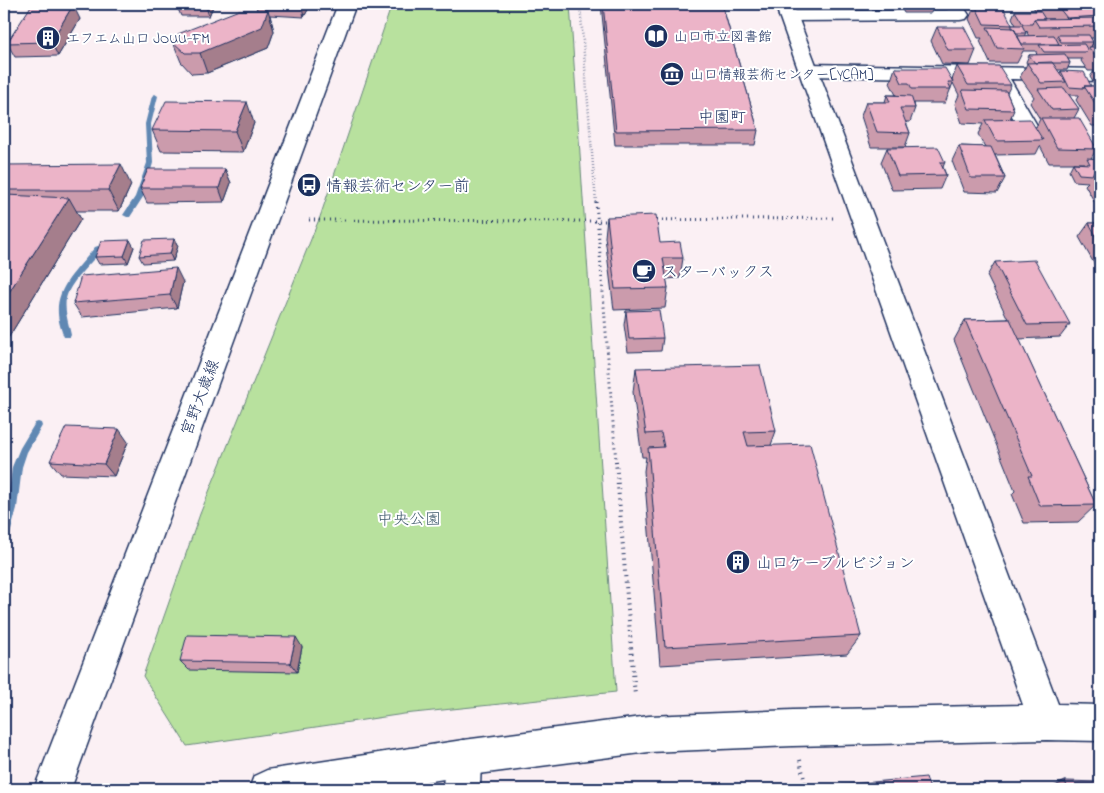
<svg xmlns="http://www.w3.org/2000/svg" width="1104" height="793" viewBox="0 0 1104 793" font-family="'Indie Flower','Klee One',sans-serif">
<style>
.green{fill:#b8e19e;stroke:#6a887e}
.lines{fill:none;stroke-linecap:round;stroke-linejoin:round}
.stream{fill:#6088b3;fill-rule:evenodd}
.street-casing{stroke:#1b2f5e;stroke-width:3}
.secondary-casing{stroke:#1b2f5e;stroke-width:3}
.path-far2{stroke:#1b2f5e;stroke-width:2.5;stroke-dasharray:0.5 2.5;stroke-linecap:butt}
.path-far1{stroke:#1b2f5e;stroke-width:3;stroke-dasharray:1 4;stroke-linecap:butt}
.path{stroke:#1b2f5e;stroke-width:4;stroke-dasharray:1 4.5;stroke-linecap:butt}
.street{fill:#fff;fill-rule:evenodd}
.secondary{fill:#fff;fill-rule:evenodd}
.wall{fill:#cb9bac;stroke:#1b2f5e;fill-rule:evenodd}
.shaded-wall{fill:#a57e8c;stroke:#1b2f5e}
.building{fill:#ecb4c8;stroke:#1b2f5e}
.labels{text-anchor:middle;stroke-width:4;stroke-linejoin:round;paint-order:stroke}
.far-poi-label{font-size:14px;fill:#1b2f5e;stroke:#fff;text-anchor:start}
.far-quarter-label{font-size:16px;fill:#1b2f5e;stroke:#fff}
.poi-label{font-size:16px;fill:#1b2f5e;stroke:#fff;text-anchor:start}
.street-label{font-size:16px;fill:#1b2f5e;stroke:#fff}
.park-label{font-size:16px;fill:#425c6e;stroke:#fff}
</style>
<rect width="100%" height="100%" fill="#fbf0f4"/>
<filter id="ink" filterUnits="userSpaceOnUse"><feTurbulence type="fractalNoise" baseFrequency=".02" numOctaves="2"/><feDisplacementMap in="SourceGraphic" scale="10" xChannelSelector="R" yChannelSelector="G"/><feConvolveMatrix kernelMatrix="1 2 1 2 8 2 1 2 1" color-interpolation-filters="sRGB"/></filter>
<g filter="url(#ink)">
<path class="green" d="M 392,4 L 570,4 L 616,692 L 404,714 L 187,746 L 143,676 L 200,514 L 320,217 Z"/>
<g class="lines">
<path class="stream" d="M 155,94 L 158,96 L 151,124 L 153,163 L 143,197 L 130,217 L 127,217 L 123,215 L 135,197 L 147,163 L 145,124 L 152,96 Z
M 98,246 L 102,249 L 101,251 C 90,264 69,283 66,299 C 64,311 69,324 71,335 L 70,337 L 64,337 C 46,294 71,278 95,247 Z
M 38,422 L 41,423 L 42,426 L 27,452 L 22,467 L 17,508 L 9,538 L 7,541 L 4,542 L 4,521 L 7,508 L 12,467 L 20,448 L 35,423 Z"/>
<g class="street-casing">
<path id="street" d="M 944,4 L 962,4 L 969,15 L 966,19 L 960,20 L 788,21 L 782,20 L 779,16 L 782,12 L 788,11 L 948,10 Z
M 807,64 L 1100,69 L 1100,81 L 1010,79 L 1038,127 L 1035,131 L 1028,133 L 1021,131 L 990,79 L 807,76 L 800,74 L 797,70 L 800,66 Z
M 463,740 L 476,745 L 481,758 L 480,789 L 443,789 L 445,758 L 450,745 Z"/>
</g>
<g class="secondary-casing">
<path id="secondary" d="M 338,4 L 356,4 L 71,789 L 34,789 Z
M 775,4 L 793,4 L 1058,704 L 1100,705 L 1100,741 L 1047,740 L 793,746 L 649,752 L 463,776 L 381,789 L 249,789 L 254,776 L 267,770 L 463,740 L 649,716 L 793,710 L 1023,705 Z"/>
</g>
<path class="path-far2" d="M 580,4 L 596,203"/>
<path class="path-far1" d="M 596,202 L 616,462
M 309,220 L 609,221
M 652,220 L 836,218"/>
<path class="path" d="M 616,461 L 635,696
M 800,760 L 806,789"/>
<use href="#street" class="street"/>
<use href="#secondary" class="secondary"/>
</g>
<path class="wall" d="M 31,4 L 59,4 L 58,6 L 80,19 L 58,56 L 15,57 L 7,43 L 32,6 Z
M 176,4 L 214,4 L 209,16 L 181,16 Z
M 256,4 L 311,4 L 304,17 L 270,15 L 274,31 L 268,48 L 207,73 L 192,74 L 181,62 L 173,42 L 257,10 Z
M 601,4 L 722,4 L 758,130 L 755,145 L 615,145 Z
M 899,4 L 934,4 L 931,13 L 904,13 Z
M 1034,4 L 1092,4 L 1091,7 L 1100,6 L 1100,138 L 1096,131 L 1099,126 L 1092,126 L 1076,100 L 1079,95 L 1069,95 L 1079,109 L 1074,118 L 1097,149 L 1091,158 L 1100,159 L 1100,203 L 1095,203 L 1085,185 L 1088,182 L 1074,181 L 1069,171 L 1073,163 L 1084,164 L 1084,163 L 1049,163 L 1040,146 L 1036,154 L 995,155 L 1005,178 L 997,193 L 964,192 L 952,161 L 959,146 L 985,147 L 978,134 L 983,124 L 962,123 L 955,104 L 959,95 L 953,83 L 945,103 L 914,103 L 915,108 L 910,122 L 906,122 L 910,133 L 905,147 L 871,147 L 861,116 L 866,102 L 885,102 L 887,95 L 896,95 L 890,83 L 895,68 L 952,80 L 957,66 L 1011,85 L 1007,93 L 1014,110 L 1010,119 L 1036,127 L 1040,119 L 1030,103 L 1034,97 L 1020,77 L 1027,64 L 1026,62 L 1029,55 L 1037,55 L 1036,52 L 1036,51 L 1023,51 L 1017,63 L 990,63 L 980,41 L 982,38 L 978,38 L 969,19 L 975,5 L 1012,25 L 1016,25 L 1012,18 L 1015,11 L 1036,11 L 1033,7 ZM 1025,31 L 1028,32 L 1027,33 L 1029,36 L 1024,36 L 1026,33 ZM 1091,38 L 1098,38 L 1096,38 L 1091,47 L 1093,42 ZM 1068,59 L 1082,59 L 1081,61 L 1088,71 L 1094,71 L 1090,77 L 1096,86 L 1091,86 L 1061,71 L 1060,73 L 1057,70 L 1067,70 L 1070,63 Z
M 937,27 L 976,50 L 970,65 L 942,64 L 931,41 Z
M 254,123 L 243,152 L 161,151 L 152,130 Z
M 887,148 L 945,162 L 943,167 L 946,175 L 940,189 L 892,190 L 881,162 Z
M 4,165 L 131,185 L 119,211 L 76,211 L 81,219 L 7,340 L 4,340 Z
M 225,169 L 231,183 L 224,202 L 147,203 L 140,188 Z
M 607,217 L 660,243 L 683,258 L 680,278 L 666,279 L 668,288 L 665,308 L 614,310 L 605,237 Z
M 1089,223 L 1100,223 L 1100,274 L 1079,237 Z
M 174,239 L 178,246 L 173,261 L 143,263 L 139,256 Z
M 134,247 L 128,263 L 99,264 L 95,257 Z
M 995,262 L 1070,324 L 1060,337 L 1019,339 L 1096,505 L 1078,522 L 1024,523 L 1012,494 L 1015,491 L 954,340 L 965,320 L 1008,319 L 987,276 Z
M 183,282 L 177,308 L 82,317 L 73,303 Z
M 626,311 L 663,338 L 661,351 L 628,352 L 624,325 Z
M 636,368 L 776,431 L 771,445 L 861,636 L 847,654 L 660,665 L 644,471 L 646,457 L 642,457 L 633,392 Z
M 128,442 L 114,476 L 61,474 L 50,461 Z
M 1100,603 L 1100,618 L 1095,607 Z
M 302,647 L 297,672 L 189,670 L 180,661 Z
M 1065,781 L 1100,789 L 1051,789 L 1051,788 Z
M 842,785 L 930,789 L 837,789 Z"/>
<path class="shaded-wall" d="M 4,4 L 6,4 L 10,10 L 4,21 Z
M 205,4 L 214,4 L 209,16 Z
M 301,4 L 311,4 L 304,17 Z
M 73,5 L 80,19 L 58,56 L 51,42 Z
M 268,10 L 274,31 L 268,48 L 207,73 L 200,53 Z
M 247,102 L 254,123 L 243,152 L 235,131 Z
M 121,164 L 131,185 L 119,211 L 108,190 Z
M 225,169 L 231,183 L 224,202 L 219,188 Z
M 69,198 L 81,219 L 7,340 L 4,337 L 4,300 Z
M 174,239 L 178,246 L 173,261 L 170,254 Z
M 130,240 L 134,247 L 128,263 L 124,256 Z
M 176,268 L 183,282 L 177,308 L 170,295 Z
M 119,429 L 128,442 L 114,476 L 104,464 Z
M 296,637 L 302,647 L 297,672 L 290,663 Z"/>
<path class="building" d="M 603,4 L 722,4 L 758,130 L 616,131 Z
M 1049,4 L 1092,4 L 1051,6 Z
M 73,5 L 51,42 L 7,43 L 31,6 Z
M 975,5 L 1002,5 L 1012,25 L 984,24 Z
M 1100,6 L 1100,16 L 1067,18 L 1059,8 Z
M 239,10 L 268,10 L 262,27 L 200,53 L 185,53 L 173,42 L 178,34 Z
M 1015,11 L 1040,11 L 1045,19 L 1034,19 L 1032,24 L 1023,24 Z
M 1100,18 L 1100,24 L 1096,24 L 1098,26 L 1039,27 L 1034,19 Z
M 1012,25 L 1022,25 L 1026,33 L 1016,33 L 1014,28 L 1012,28 Z
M 937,27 L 964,27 L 976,50 L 948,50 Z
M 987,27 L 1014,28 L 1024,49 L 997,48 Z
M 1054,35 L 1059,44 L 1022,44 L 1017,36 Z
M 1057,35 L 1089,35 L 1093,42 L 1061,42 Z
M 1096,38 L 1100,38 L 1100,44 Z
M 1084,44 L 1087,49 L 1086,52 L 1044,52 L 1039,45 Z
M 1088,47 L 1100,47 L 1100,57 L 1096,57 Z
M 1065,54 L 1070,63 L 1035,63 L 1029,55 Z
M 1052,62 L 1066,82 L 1041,83 L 1027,63 Z
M 957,66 L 999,66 L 1011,85 L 968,85 Z
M 895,68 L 945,68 L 953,82 L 948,82 L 951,89 L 912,89 L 909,83 L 902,83 Z
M 1061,71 L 1084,72 L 1091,86 L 1084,86 L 1083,88 L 1069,87 Z
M 1084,86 L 1100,86 L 1100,111 Z
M 1064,88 L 1079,109 L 1052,110 L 1038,89 Z
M 962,90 L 1006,91 L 1014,110 L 969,109 Z
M 887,95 L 911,96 L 915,108 L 900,108 L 910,133 L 877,132 L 866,102 L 890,102 Z
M 166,101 L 247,102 L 235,131 L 152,130 Z
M 1041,118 L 1079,118 L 1097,149 L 1057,148 Z
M 1030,119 L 1043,140 L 996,141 L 985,120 Z
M 959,146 L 991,147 L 1005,178 L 971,178 Z
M 938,147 L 945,162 L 940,162 L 946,175 L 898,176 L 887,148 Z
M 1087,158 L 1100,159 L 1100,171 L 1094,171 L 1092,175 L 1079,174 L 1073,163 L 1090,164 Z
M 121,164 L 108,190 L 4,190 L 4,165 Z
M 148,169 L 225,169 L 219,188 L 140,188 Z
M 1094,171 L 1100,171 L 1100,181 Z
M 6,195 L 69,198 L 4,300 L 4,199 Z
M 656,215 L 660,243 L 680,242 L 683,258 L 663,258 L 668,288 L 615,289 L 607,217 Z
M 1089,223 L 1100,223 L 1100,243 Z
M 174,239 L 170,254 L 139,256 L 144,240 Z
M 130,240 L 124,256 L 95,257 L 101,241 Z
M 1035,260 L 1070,324 L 1027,325 L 995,262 Z
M 176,268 L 170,295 L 73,303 L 81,276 Z
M 659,310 L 663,338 L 629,339 L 626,311 Z
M 1010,319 L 1096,505 L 1040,506 L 1028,476 L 1032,476 L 965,320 Z
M 760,365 L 776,431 L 744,432 L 748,446 L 810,444 L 861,636 L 665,647 L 648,448 L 664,447 L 661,433 L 646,434 L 636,368 Z
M 66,427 L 119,429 L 104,464 L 50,461 Z
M 187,635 L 296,637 L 290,663 L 180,661 Z
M 926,777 L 930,789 L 843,789 L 842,785 Z
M 1065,781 L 1100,782 L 1100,789 L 1068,789 Z"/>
</g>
<defs>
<g id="library-disc" transform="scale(1.25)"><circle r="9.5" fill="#1b2f5e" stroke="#fff"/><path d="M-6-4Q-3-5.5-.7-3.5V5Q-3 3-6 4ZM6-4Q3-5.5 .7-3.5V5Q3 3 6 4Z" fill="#fff"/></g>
<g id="building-disc" transform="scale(1.25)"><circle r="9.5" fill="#1b2f5e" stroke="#fff"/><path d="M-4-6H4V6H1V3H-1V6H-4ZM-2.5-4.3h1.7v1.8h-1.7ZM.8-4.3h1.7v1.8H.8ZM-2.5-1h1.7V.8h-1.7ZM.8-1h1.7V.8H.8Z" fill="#fff"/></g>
<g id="museum-disc" transform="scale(1.25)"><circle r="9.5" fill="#1b2f5e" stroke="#fff"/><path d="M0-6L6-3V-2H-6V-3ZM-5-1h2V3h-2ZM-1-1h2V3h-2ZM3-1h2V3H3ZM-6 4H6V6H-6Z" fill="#fff"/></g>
<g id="bus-disc" transform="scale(1.25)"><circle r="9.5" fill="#1b2f5e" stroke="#fff"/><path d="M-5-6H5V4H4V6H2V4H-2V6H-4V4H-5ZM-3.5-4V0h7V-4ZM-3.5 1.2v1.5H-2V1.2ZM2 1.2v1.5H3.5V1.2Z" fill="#fff"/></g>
<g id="cafe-disc" transform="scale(1.25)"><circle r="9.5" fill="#1b2f5e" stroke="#fff"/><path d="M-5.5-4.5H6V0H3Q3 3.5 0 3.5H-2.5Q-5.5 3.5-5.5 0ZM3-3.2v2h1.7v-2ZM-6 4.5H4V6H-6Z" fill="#fff"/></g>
</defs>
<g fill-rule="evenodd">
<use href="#library-disc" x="656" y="36"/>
<use href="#building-disc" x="48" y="38"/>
<use href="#museum-disc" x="672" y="74"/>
<use href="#bus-disc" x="309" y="185"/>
<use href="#cafe-disc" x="644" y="271"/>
<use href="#building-disc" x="738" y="562"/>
</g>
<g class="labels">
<g class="far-poi-label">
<text x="674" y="41">山口市立図書館</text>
<text x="66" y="43">エフエム山口 JOUU-FM</text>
<text x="690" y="79">山口情報芸術センター[YCAM]</text>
</g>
<g class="far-quarter-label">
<text x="722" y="122">中園町</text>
</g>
<g class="poi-label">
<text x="326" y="191">情報芸術センター前</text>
<text x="662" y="277">スターバックス</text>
<text x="756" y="568">山口ケーブルビジョン</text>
</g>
<g class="street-label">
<text transform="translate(199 397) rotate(-69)" y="6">宮野大歳線</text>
</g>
<g class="park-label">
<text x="409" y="524">中央公園</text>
</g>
</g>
<rect width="1104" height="793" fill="none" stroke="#fff" stroke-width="20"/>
<rect x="10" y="10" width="1084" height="773" fill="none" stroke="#1b2f5e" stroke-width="2" filter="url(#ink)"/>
</svg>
